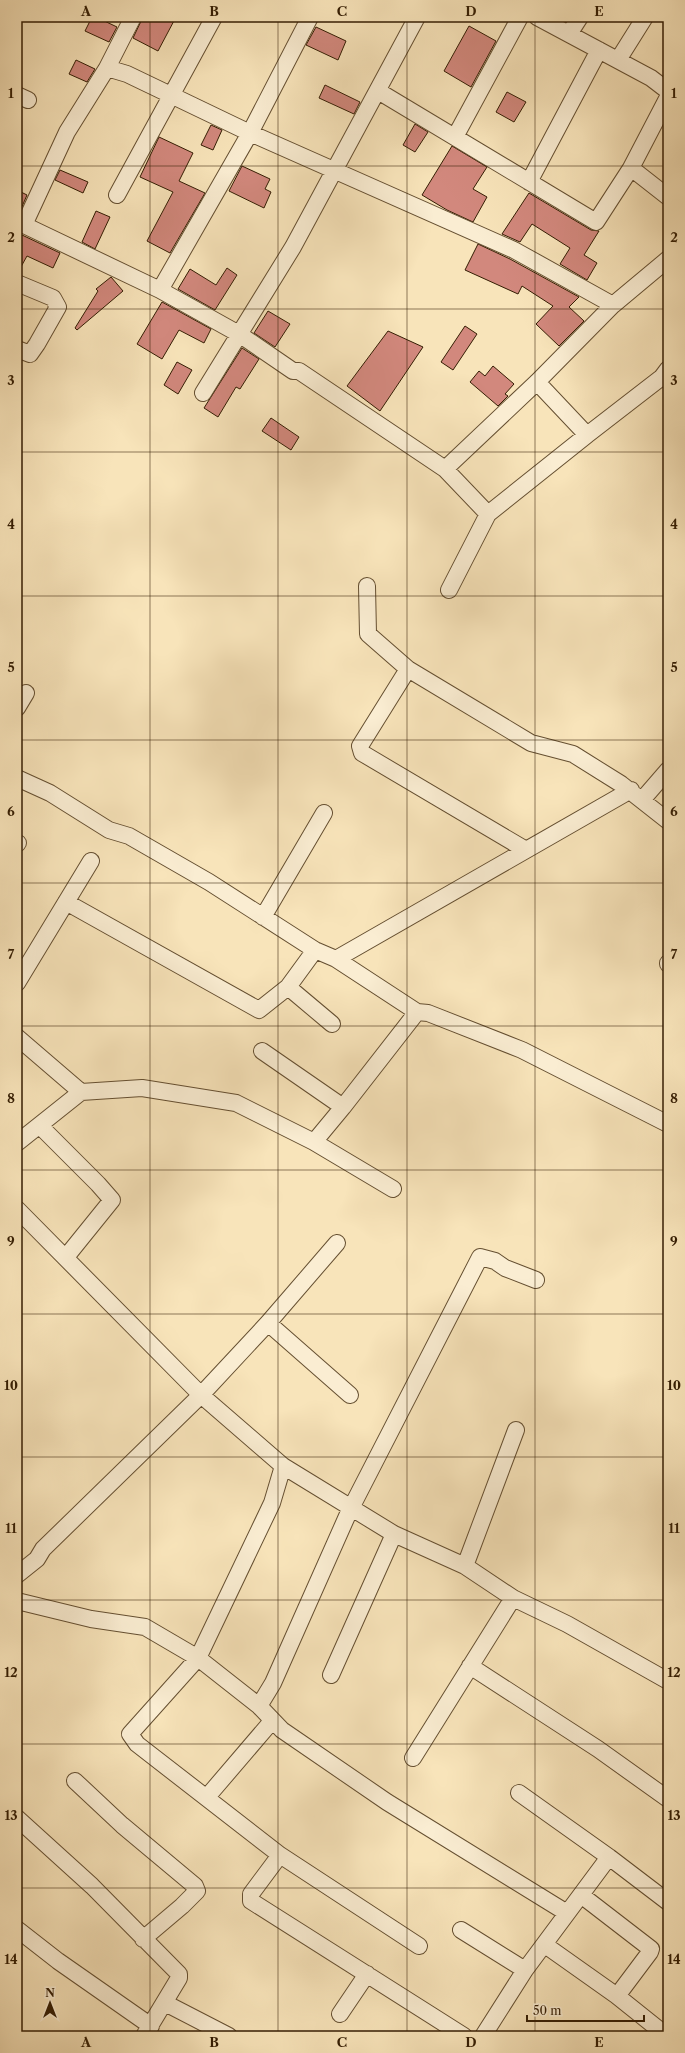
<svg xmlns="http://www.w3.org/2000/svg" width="685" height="2053" viewBox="0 0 685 2053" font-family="'Libre Caslon Text',serif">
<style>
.building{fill:#d2887d;stroke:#341d03}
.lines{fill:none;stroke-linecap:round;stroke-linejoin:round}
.minor-casing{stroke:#654f31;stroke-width:18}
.minor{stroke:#faedd2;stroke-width:16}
.grid{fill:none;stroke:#341d03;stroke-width:1;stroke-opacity:0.55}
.neatline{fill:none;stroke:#341d03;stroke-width:1.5}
.grid-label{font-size:13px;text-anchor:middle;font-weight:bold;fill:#341d03}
</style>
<rect width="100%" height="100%" fill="#f8e4ba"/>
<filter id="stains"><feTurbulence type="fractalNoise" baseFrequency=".005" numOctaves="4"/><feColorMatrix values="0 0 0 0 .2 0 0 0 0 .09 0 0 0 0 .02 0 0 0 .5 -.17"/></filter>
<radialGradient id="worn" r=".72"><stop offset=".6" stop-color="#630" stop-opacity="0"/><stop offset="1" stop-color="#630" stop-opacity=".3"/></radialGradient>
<path class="building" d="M 92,17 L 96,17 L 117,27 L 109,42 L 85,31 Z
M 143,17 L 176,17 L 158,51 L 133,38 Z
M 469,26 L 496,41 L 471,87 L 444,71 Z
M 316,27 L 346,41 L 338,60 L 306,45 Z
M 76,60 L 95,69 L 87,82 L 69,74 Z
M 325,85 L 360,102 L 354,114 L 319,98 Z
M 507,92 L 526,102 L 514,122 L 496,112 Z
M 415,124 L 428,132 L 415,152 L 403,145 Z
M 211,125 L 222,130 L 213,150 L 201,145 Z
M 159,137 L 193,153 L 179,181 L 205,193 L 170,253 L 147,241 L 173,192 L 140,177 Z
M 452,146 L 487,167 L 473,189 L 487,197 L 473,222 L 447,210 L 422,195 Z
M 242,166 L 270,179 L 265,189 L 271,192 L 264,208 L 229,191 Z
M 60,170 L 88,182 L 83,193 L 55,180 Z
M 21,192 L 27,195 L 17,218 L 17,201 Z
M 529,193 L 591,230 L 599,231 L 584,255 L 597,263 L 587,280 L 560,264 L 570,248 L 532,224 L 520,242 L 502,234 Z
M 96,211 L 110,217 L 95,249 L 82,242 Z
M 22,235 L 60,253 L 53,268 L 27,256 L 17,274 L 17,245 Z
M 478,244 L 510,259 L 579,297 L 569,307 L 584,321 L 559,346 L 536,324 L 553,306 L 522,286 L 518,294 L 465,270 Z
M 227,268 L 237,275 L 215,310 L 178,289 L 190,269 L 216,285 Z
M 111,277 L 123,291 L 77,330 L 75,328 L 98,291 L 96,289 Z
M 162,302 L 211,329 L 204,343 L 179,330 L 162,359 L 137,344 Z
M 268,311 L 290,324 L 275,347 L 254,333 Z
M 465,326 L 477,334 L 453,370 L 441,362 Z
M 388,331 L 423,347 L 380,411 L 347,386 Z
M 242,348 L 259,359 L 240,389 L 236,387 L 218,417 L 204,408 Z
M 177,362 L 192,370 L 178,394 L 164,385 Z
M 493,366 L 514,384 L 505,394 L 508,396 L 498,406 L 470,382 L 479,371 L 485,376 Z
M 271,418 L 299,437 L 291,450 L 262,431 Z"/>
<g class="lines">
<g class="minor-casing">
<path id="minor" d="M 133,17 L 107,68 L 67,132 L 24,225 L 160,290 L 239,334 L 293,371 L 299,371 L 445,469 L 488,514
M 537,17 L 651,78 L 668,91
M 569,34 L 580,17
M 618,60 L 645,17
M 107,68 L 127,74 L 250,133 L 514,250 L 613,305
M 378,91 L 596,222 L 631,168 L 668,197
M 17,95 L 28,100
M 455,137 L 520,17
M 631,168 L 668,97
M 529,182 L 599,50
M 117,195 L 214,17
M 17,283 L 53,298 L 58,307 L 37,344 L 30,354 L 17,349
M 160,290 L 250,133 L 310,17
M 537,382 L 587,435 L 662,377 L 668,369
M 203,393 L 293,247 L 417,17
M 445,469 L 537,382 L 613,305 L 668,259
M 367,586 L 368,634 L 408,669 L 531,743 L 573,754 L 621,784 L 668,821
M 449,590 L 488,514 L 587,435
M 408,669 L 360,746 L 362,753 L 526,850
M 17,708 L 26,693
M 17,778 L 50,793 L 109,830 L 129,836 L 209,882 L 315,950 L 336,959 L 417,1012 L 428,1013 L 522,1050 L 668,1124
M 642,800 L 668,770
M 17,844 L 18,843
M 66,902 L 259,1010 L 288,987 L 315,950
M 263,917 L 324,813
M 336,959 L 631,790
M 668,964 L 668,963
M 17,983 L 91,861
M 288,987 L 332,1024
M 17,1037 L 81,1092
M 262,1051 L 343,1107 L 417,1012
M 40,1126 L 98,1184 L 112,1200 L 66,1257
M 314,1142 L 343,1107
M 17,1143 L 81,1092 L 142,1088 L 236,1103 L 314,1142 L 393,1189
M 17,1209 L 201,1395 L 283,1466 L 394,1534 L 465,1566 L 513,1598 L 567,1624 L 668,1681
M 268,1323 L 350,1395
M 283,1466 L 272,1503 L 198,1658 L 130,1734 L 137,1744 L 280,1855 L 419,1946
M 465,1566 L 516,1430
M 17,1575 L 37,1559 L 43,1549 L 201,1395 L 268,1323 L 337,1243
M 17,1601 L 91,1619 L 145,1627 L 198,1658 L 259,1706 L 282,1730 L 387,1802 L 567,1913
M 470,1666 L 598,1749 L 668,1799
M 331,1675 L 394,1534
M 259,1706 L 273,1683 L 348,1514 L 480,1257 L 495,1261 L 505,1268 L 536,1280
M 413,1758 L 513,1598
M 75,1781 L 122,1825 L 195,1886 L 197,1891 L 182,1906 L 143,1939
M 519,1793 L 609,1857 L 668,1902
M 207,1797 L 272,1721
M 17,1818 L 92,1886 L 179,1974 L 179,1978 L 144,2036
M 280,1855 L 251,1894 L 251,1901 L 464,2036
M 581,1895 L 651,1949 L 650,1952 L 617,1996
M 17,1929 L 58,1961 L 151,2026
M 461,1930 L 525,1970
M 545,1945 L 617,1996 L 667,2036
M 165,2003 L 229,2036
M 340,2014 L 367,1974
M 483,2036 L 525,1970 L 609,1857"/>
</g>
<use href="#minor" class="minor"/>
</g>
<path class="grid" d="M 150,17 L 150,2036M 278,17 L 278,2036M 407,17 L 407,2036M 535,17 L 535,2036M 17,166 L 668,166M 17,309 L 668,309M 17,452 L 668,452M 17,596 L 668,596M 17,740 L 668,740M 17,883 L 668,883M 17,1026 L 668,1026M 17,1170 L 668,1170M 17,1314 L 668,1314M 17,1457 L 668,1457M 17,1600 L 668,1600M 17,1744 L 668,1744M 17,1888 L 668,1888"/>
<rect width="685" height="2053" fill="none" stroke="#f8e4ba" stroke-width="44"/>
<g transform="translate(50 2003)" stroke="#faedd2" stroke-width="3" paint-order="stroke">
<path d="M0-3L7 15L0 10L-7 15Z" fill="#341d03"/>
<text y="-6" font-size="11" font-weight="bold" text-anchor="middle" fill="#341d03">N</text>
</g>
<path d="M527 2015v6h117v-6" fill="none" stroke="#341d03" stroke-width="2"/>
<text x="533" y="2015" font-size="12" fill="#341d03" stroke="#faedd2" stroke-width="3" paint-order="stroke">50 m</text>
<rect x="22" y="22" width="641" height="2009" class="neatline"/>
<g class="grid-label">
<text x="86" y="16">A</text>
<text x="214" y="16">B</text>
<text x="342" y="16">C</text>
<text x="471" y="16">D</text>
<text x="599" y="16">E</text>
<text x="11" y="98">1</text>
<text x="674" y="98">1</text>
<text x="11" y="242">2</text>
<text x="674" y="242">2</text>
<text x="11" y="385">3</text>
<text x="674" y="385">3</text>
<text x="11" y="529">4</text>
<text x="674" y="529">4</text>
<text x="11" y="672">5</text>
<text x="674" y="672">5</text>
<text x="11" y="816">6</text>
<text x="674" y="816">6</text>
<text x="11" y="959">7</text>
<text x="674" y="959">7</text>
<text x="11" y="1103">8</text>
<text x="674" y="1103">8</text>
<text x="11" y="1246">9</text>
<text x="674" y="1246">9</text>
<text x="11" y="1390">10</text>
<text x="674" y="1390">10</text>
<text x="11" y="1533">11</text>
<text x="674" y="1533">11</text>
<text x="11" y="1677">12</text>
<text x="674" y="1677">12</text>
<text x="11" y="1820">13</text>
<text x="674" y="1820">13</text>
<text x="11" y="1964">14</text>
<text x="674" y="1964">14</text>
<text x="86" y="2047">A</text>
<text x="214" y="2047">B</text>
<text x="342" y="2047">C</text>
<text x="471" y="2047">D</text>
<text x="599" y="2047">E</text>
</g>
<rect width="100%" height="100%" filter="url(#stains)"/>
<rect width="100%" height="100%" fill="url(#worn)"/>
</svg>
